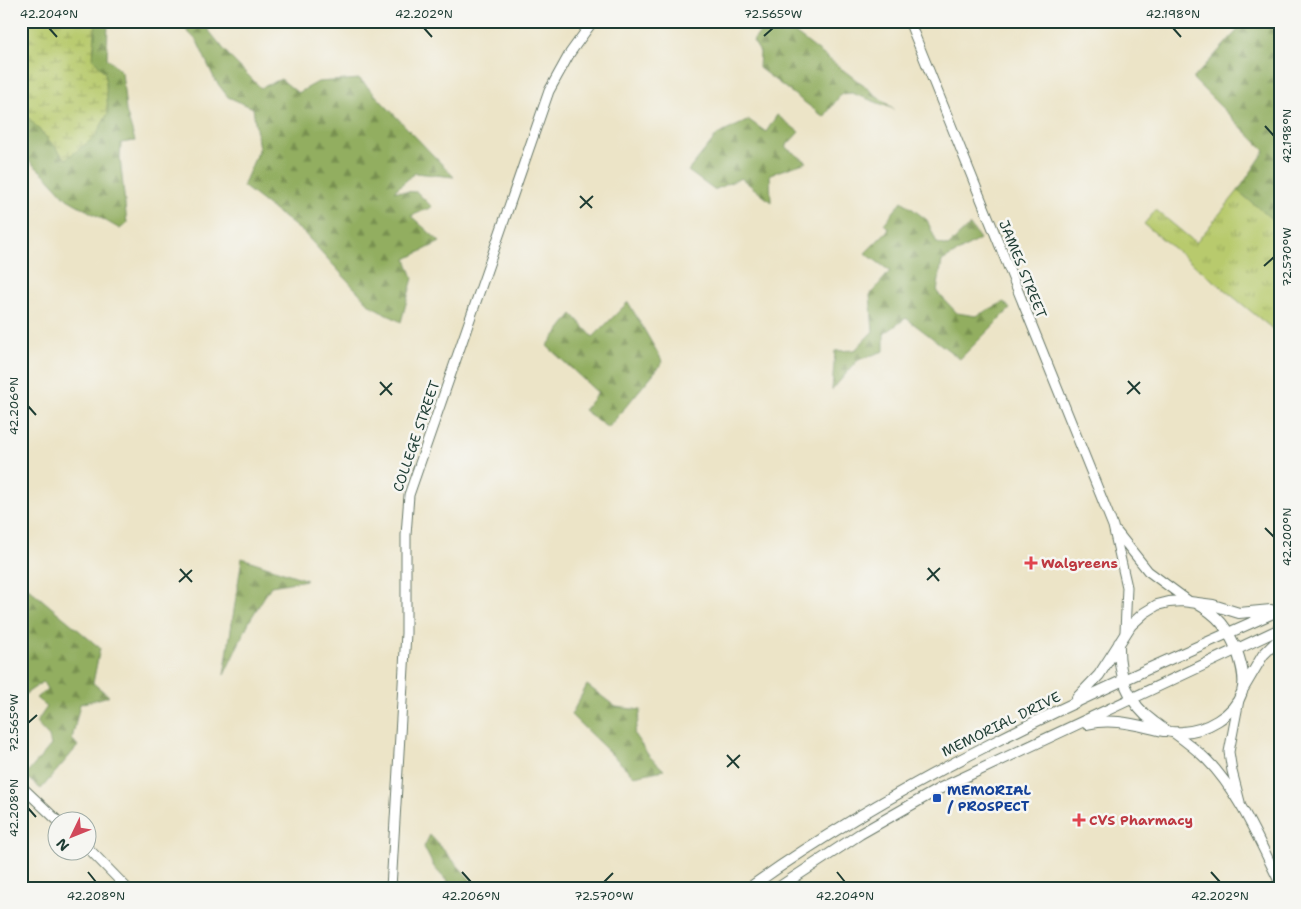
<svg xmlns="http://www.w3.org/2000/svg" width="1301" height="909" viewBox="0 0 1301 909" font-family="'Shantell Sans',sans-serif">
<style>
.forest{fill:url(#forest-firs);stroke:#58764a}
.wetland{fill:url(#wetland-marsh);stroke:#6c8450}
.park{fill:url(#park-tufts);stroke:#6c8450}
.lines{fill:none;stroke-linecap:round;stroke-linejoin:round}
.secondary-casing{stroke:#677767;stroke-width:11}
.primary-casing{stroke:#677767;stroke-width:12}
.secondary{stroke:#fff;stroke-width:9}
.primary{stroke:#fff;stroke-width:10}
.ticks{fill:none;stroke:#1f3d34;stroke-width:2}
.health-dot{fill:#e0444e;stroke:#f6f6f2;stroke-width:2}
.transit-dot{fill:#1a4fb4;stroke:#f6f6f2;stroke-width:2}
.labels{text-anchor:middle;stroke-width:5;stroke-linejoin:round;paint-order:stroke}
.street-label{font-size:14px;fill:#1f3d34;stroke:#f6f6f2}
.health-label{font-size:14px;font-weight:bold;fill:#be3a42;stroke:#f6f6f2;text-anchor:start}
.transit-label{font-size:14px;font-weight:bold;fill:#164399;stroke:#f6f6f2;text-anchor:start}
.neatline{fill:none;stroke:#1f3d34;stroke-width:2}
.ticks-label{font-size:12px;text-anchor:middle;fill:#1f3d34}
</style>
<defs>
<pattern id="forest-firs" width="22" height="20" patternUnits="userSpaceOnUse" patternTransform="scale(1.25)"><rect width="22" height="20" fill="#92ae60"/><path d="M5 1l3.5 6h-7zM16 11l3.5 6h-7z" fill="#778f50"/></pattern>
<pattern id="wetland-marsh" width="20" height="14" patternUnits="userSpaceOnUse" patternTransform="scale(1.25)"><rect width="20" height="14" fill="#b8ca6d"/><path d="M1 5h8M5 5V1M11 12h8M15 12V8" fill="none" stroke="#95a55a"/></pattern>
<pattern id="park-tufts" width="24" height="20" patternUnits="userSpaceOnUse" patternTransform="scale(1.25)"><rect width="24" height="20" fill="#b8ca6d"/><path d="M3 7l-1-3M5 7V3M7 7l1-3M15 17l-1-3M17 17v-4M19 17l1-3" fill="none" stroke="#95a55a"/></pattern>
</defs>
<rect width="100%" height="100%" fill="#f6f6f2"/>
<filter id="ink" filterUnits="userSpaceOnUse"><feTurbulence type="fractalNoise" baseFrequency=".02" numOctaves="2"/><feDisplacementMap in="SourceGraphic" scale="10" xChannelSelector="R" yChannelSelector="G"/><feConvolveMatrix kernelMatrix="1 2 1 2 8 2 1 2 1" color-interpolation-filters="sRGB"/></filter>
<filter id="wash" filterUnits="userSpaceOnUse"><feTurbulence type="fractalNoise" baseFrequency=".0096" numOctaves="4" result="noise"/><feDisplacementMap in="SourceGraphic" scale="20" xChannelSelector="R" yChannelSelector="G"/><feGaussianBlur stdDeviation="1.12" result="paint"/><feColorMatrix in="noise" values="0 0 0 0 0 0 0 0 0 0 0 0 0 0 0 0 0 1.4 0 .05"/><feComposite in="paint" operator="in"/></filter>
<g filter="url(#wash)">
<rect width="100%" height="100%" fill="#ece4c7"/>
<path class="forest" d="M 96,21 L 108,21 L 107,58 L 122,72 L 126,111 L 135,141 L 121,143 L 120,158 L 127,223 L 120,229 L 67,199 L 45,175 L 21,154 L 21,106 L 25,114 L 66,159 L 105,73 L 93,59 Z
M 177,21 L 201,21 L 231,58 L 261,88 L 281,79 L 298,93 L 318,82 L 360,79 L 454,177 L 415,173 L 394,191 L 417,192 L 432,207 L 411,216 L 440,242 L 406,259 L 413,278 L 401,322 L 370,305 L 304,233 L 243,186 L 259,149 L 253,108 L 228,97 L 215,80 L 197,41 Z
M 1246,21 L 1280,21 L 1280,226 L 1238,191 L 1265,151 L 1193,79 Z
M 764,27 L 790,29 L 894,109 L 852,93 L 841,94 L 824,117 L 759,68 L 760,52 L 753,41 Z
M 777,115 L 799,132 L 785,147 L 807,162 L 770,174 L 771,202 L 741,178 L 714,190 L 688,171 L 717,135 L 749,120 L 766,132 Z
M 902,201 L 927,220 L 937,243 L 948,246 L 970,225 L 980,239 L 942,261 L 937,292 L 957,313 L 976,316 L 1004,302 L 1010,309 L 960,359 L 906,318 L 884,334 L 884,351 L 858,360 L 832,390 L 835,351 L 855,350 L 873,331 L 870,295 L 890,271 L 865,253 L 889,229 L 884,224 Z
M 628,302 L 663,362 L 608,428 L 584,410 L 598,393 L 547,346 L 572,314 L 593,337 Z
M 242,558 L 307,580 L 271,586 L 250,620 L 224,675 Z
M 21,582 L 100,648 L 93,683 L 109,696 L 80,704 L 72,739 L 78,746 L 41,789 L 25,776 L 51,745 L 49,737 L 36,723 L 47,707 L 36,698 L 47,689 L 43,682 L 21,697 Z
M 587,685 L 616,707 L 641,710 L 634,734 L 649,756 L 664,770 L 634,776 L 571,715 Z
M 430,835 L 478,888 L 453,888 L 434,867 L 424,847 Z"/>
<path class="wetland" d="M 21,21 L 96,21 L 93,58 L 105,73 L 108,113 L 95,137 L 66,159 L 25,114 L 21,106 Z"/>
<path class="park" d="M 1238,191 L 1280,226 L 1280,335 L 1144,224 L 1156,210 L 1196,243 Z"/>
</g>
<g filter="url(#ink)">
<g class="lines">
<g class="secondary-casing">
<path id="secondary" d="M 909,21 L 1113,526 L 1127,587 L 1125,632
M 1117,532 L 1148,571 L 1190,602
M 1239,700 L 1229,752 L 1232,771 L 1240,802
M 1174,733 C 1185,741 1197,750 1207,760 C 1238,791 1260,843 1280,883
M 21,786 L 59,822
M 88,848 L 127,888
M 391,888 L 406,633 L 406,535 L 409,495 L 549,91 L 570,53 L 593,21"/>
</g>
<g class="primary-casing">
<path id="primary" d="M 1119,643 C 1118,674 1128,704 1154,722 C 1158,725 1163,729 1167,731 C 1171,733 1177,732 1182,732 C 1205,731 1234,716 1242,692 C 1246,679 1241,663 1237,651 C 1227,627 1219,616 1196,603
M 1243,689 L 1263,655 L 1280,638
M 1077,698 L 1099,675 L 1131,625 L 1144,613 L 1157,605 L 1169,602 L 1182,601 L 1213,605 L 1239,613 L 1271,610
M 1087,724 C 1113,717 1139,726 1164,731
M 749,888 C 912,771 1098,691 1280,610
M 778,888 L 860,834 L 939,789 L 1280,629"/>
</g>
<use href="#secondary" class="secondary"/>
<use href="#primary" class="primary"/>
</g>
</g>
<path class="ticks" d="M 49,28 L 57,37M 424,28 L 432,37M 1173,28 L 1181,37M 764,36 L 773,28M 1265,126 L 1274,136M 580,196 L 592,208M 580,208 L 593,196M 1264,266 L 1274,257M 1128,381 L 1140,394M 380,382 L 392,395M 1127,394 L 1140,382M 380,395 L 392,383M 28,406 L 36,415M 1265,528 L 1274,537M 928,568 L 939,581M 180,569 L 192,582M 927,580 L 940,568M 179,582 L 192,570M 28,723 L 37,715M 727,755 L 739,768M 727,767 L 740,755M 28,808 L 36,817M 88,872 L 96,882M 462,872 L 471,882M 837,872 L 845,882M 1211,872 L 1220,882M 604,882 L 613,873"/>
<g class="health-dot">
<path d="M1028.5 555.5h5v5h5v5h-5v5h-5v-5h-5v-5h5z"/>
<path d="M1076.5 812.5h5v5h5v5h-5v5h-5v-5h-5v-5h5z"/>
</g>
<rect class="transit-dot" x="932" y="793" width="10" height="10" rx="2.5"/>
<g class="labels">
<g class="street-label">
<text transform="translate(1023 269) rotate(68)" y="5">JAMES STREET</text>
<text transform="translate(416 436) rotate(-71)" y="5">COLLEGE STREET</text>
<text transform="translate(1001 724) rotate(-26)" y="5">MEMORIAL DRIVE</text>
</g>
<g class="health-label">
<text x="1041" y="568">Walgreens</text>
<text x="1089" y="825">CVS Pharmacy</text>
</g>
<g class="transit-label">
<text x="947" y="795">MEMORIAL<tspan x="947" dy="16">/ PROSPECT</tspan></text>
</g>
</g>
<rect width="1301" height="909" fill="none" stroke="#f6f6f2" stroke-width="55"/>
<g transform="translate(72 836) rotate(227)"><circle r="24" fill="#f6f6f2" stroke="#a0aca6"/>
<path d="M0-4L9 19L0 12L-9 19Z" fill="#d1495b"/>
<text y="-8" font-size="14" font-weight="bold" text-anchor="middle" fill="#1f3d34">N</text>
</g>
<rect x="28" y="28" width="1246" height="854" class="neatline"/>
<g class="ticks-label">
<text x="49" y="18">42.204°N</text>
<text x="424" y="18">42.202°N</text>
<text x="773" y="18">72.565°W</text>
<text x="1173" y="18">42.198°N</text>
<text transform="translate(1287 136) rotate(-90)" y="4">42.198°N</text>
<text transform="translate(1287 257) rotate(-90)" y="4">72.570°W</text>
<text transform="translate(14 406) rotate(-90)" y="4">42.206°N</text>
<text transform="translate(1287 537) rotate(-90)" y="4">42.200°N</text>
<text transform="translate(14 723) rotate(-90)" y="4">72.565°W</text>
<text transform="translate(14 808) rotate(-90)" y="4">42.208°N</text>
<text x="96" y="900">42.208°N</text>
<text x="471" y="900">42.206°N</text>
<text x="604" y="900">72.570°W</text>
<text x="845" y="900">42.204°N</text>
<text x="1220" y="900">42.202°N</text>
</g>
</svg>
